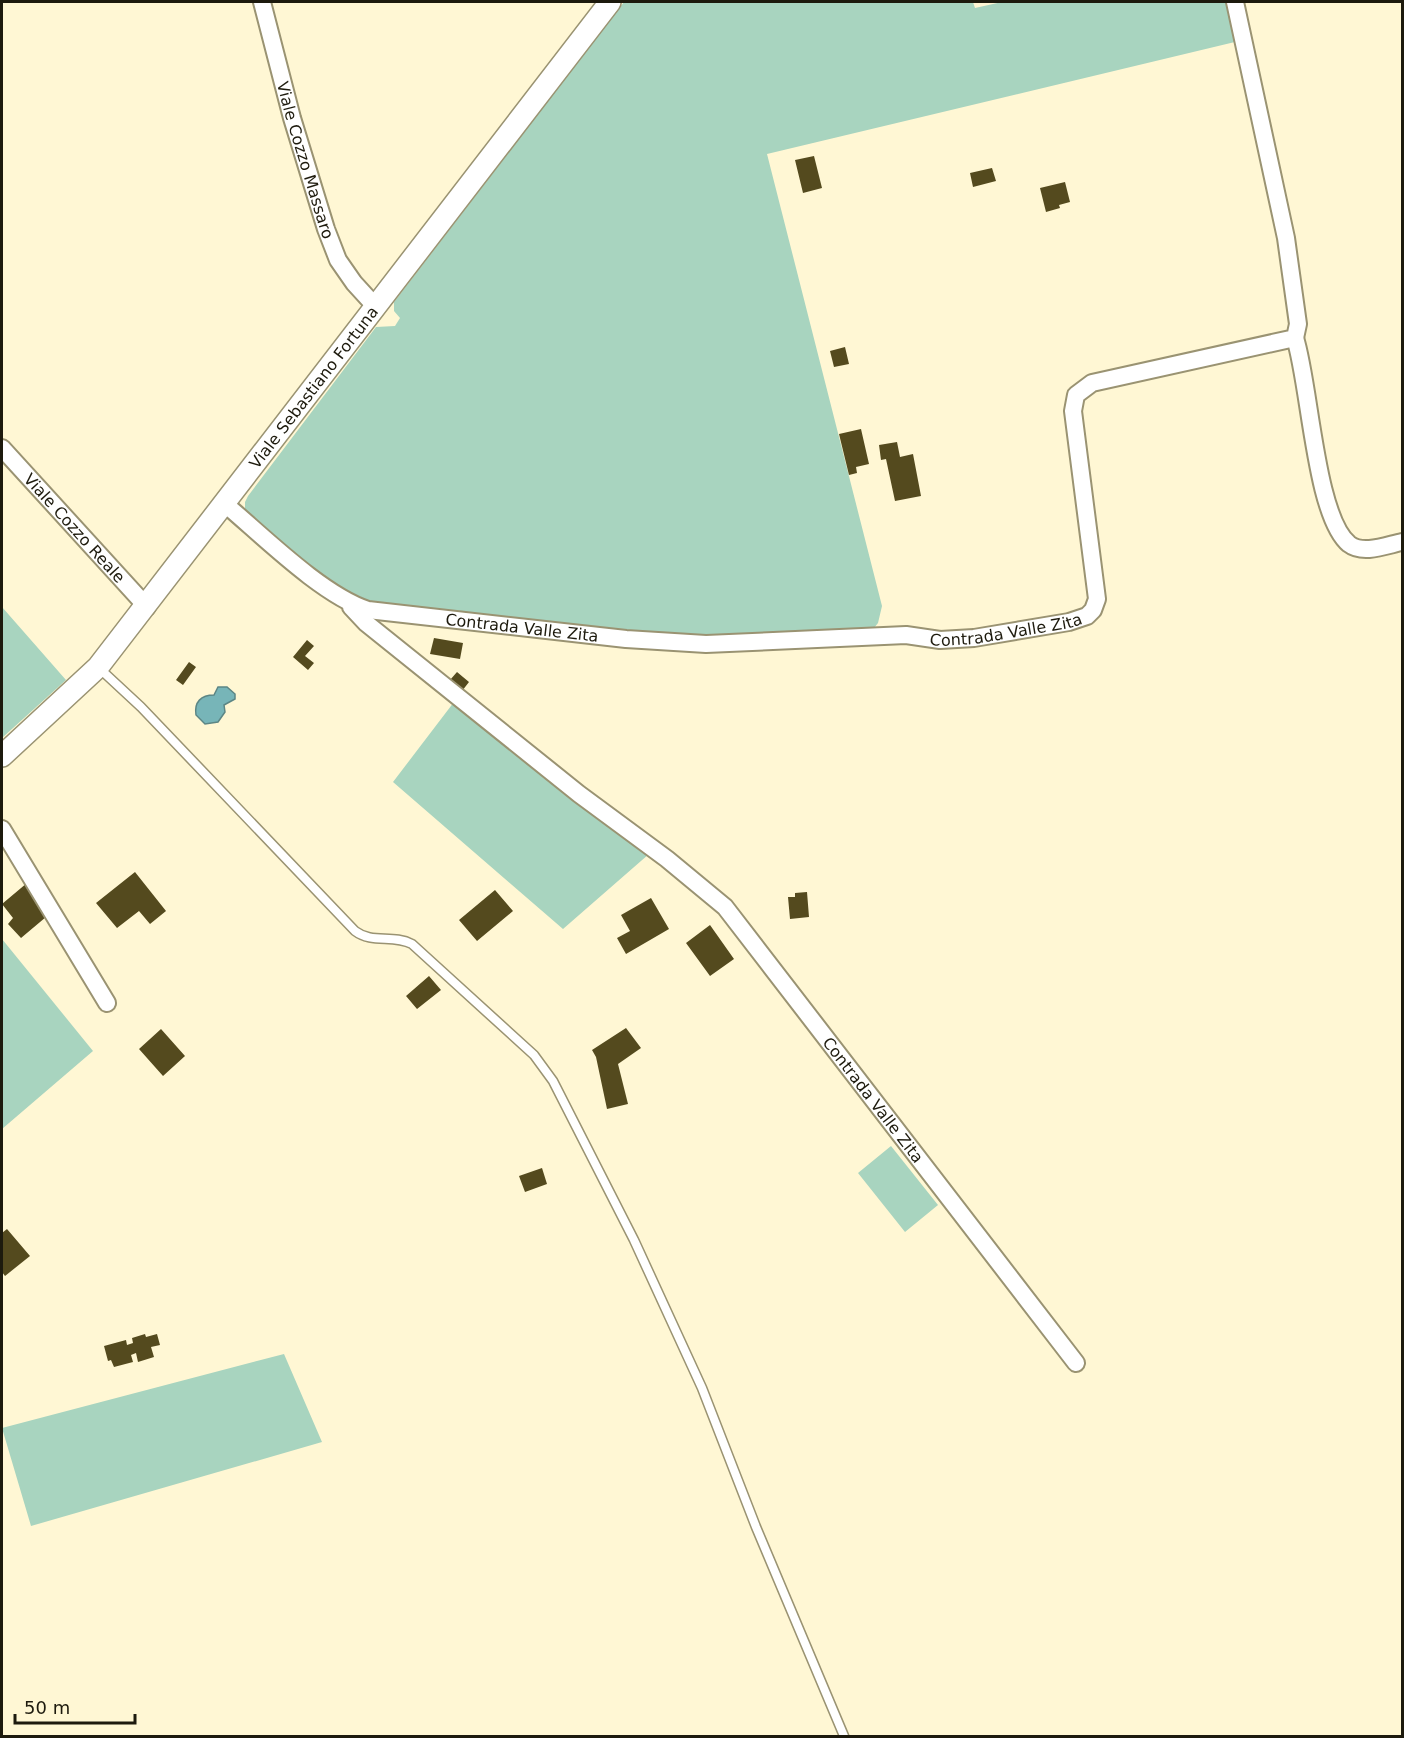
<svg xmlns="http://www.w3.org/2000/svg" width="1404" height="1738" viewBox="0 0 1404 1738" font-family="'DejaVu Sans',sans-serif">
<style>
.green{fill:#a8d4bf}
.water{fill:#77b5b8;stroke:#5c8685;stroke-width:1.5}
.building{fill:#544a1e}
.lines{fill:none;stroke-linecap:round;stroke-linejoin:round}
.service-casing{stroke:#9a9372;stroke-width:11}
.minor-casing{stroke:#9a9372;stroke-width:20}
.tertiary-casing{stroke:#9a9372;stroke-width:24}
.service{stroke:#fff;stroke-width:8}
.minor{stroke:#fff;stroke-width:16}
.tertiary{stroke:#fff;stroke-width:21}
.labels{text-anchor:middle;stroke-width:6;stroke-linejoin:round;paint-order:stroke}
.street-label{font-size:16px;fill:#1d1a0d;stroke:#fff7d4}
</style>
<rect width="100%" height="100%" fill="#fff7d4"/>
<path class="green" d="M 624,2 L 973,2 L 975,8 L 1002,2 L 1229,2 L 1239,41 L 767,154 L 882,606 L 878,623 L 874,628 L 709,640 L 378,606 L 338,591 L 245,511 L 245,502 L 248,496 L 376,327 L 395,326 L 400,318 L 394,311 L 394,302 Z
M 2,607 L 66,680 L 2,738 Z
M 454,702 L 649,854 L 563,929 L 393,782 Z
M 2,939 L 93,1051 L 2,1129 Z
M 891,1146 L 938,1205 L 905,1232 L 858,1173 Z
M 284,1354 L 322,1442 L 31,1526 L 2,1428 Z"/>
<path class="water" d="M 218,687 L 227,687 L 235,694 L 235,699 L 224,705 L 225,712 L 218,722 L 205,724 L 196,715 C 194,702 201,695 214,695 Z"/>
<path class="building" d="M 814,156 L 822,188 L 803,193 L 795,160 Z
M 992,168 L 996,181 L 973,187 L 970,173 Z
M 1065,182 L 1070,202 L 1059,205 L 1060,208 L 1046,212 L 1040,188 Z
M 845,347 L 849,364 L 834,367 L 830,351 Z
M 861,429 L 869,464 L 856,467 L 857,473 L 849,475 L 839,434 Z
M 897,442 L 900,457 L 913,454 L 921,496 L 895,501 L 886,459 L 881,460 L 879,445 Z
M 434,638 L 463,643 L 460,659 L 430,654 Z
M 307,640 L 314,646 L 305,656 L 314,663 L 308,670 L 293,657 Z
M 189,662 L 196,667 L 183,685 L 176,680 Z
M 457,672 L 469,682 L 462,691 L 450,680 Z
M 135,872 L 166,911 L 150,924 L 139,911 L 117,928 L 96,903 Z
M 27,883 L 46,917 L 21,938 L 8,924 L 13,918 L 2,904 Z
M 495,890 L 513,911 L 477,941 L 459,920 Z
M 807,892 L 809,917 L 790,919 L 788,897 L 795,897 L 795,893 Z
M 651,898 L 669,929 L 626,954 L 617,938 L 630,931 L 621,915 Z
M 710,925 L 734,959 L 710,976 L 686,943 Z
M 429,976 L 441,990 L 417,1009 L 406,996 Z
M 626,1028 L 641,1048 L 618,1064 L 628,1104 L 607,1109 L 596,1057 L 592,1050 Z
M 161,1029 L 185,1056 L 163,1076 L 139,1049 Z
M 542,1168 L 547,1184 L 525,1192 L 519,1176 Z
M 7,1229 L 30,1256 L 5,1276 L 2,1272 L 2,1233 Z
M 145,1334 L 146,1337 L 157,1334 L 160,1345 L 151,1347 L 154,1357 L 138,1362 L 136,1353 L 131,1355 L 133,1362 L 114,1367 L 111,1360 L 108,1361 L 104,1346 L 126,1340 L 127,1345 L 133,1343 L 132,1338 Z"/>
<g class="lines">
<g class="service-casing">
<path id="service" d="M 99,668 L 141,707 L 355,931 C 372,944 393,934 412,944 L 534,1055 L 553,1081 L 634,1240 L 702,1388 L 756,1527 L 844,1736"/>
</g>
<g class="minor-casing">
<g id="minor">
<path id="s1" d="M 262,2 L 292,118 L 326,229 L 338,260 L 354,283 L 375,306"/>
<path d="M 1295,338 C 1310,384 1315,516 1349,544 C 1363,555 1387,545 1402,542"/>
<path id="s2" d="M 2,448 L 147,607"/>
<path id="s3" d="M 225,504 C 264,537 322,595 368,610 L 626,639 L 706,644 L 906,635 L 940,640 L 974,638 L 1069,622 L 1087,616 L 1093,610 L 1097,599 L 1073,411 L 1076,395 L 1092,383 L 1295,338 L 1298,324 L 1286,238 L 1235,2"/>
<path id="s4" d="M 351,607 L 366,623 L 579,794 L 667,859 L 725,907 L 1076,1363"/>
<path d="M 2,829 L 107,1003"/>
</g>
</g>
<g class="tertiary-casing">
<g id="tertiary">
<path id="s5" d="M 2,756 L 98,667 L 610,2"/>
</g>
</g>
<use href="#service" class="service"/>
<use href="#minor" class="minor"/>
<use href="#tertiary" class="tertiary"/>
</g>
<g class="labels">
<g class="street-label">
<text dy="6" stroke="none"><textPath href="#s1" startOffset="164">Viale Cozzo Massaro</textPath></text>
<text dy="6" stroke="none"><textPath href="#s5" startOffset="484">Viale Sebastiano Fortuna</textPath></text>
<text dy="6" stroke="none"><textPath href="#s2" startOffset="108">Viale Cozzo Reale</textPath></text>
<text dy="6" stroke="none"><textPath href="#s3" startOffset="820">Contrada Valle Zita</textPath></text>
<text dy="6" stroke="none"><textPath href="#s3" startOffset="334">Contrada Valle Zita</textPath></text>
<text dy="6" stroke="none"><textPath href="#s4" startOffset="723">Contrada Valle Zita</textPath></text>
</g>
</g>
<rect width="1404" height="1738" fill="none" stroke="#1d1a0d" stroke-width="6"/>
<path d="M15 1714v9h120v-9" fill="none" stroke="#1d1a0d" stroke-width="3"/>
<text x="24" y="1714" font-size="18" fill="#1d1a0d" stroke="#fff7d4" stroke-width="4.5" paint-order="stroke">50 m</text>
</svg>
